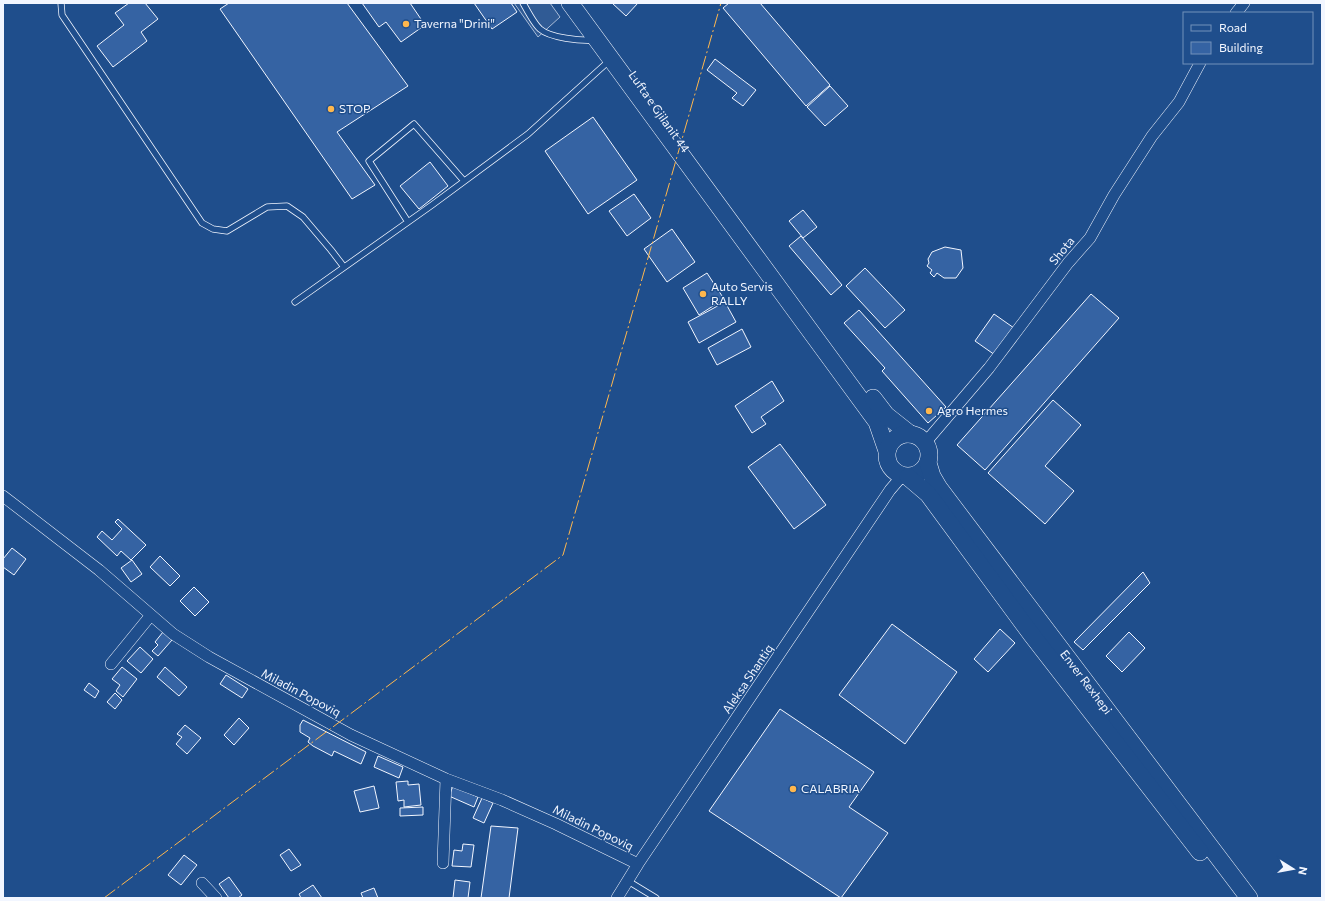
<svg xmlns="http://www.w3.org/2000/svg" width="1325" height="901" viewBox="0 0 1325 901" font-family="Commissioner,sans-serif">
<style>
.parking{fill:#305b95;stroke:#a8bbd7}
.building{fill:#3563a3;stroke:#f2f6ff}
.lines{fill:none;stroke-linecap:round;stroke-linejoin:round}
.lane-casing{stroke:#f2f6ff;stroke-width:7}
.street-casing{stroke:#f2f6ff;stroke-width:12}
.primary-casing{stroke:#f2f6ff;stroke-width:18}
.lane{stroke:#1f4e8c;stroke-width:5.5}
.street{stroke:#1f4e8c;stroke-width:11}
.primary{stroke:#1f4e8c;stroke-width:17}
.power{stroke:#ffb74d;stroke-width:1;stroke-dasharray:14 3 2 3;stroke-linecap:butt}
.poi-dot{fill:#ffb74d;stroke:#1f4e8c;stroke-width:1.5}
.labels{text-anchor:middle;stroke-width:3;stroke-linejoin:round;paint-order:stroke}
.poi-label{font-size:12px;fill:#f2f6ff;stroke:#1f4e8c;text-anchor:start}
.street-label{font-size:12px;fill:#f2f6ff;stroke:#1f4e8c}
</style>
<rect width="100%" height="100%" fill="#1f4e8c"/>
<path class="parking" d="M 514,3 L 550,3 L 560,17 L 538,37 Z"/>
<path class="building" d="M 129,3 L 145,3 L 158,19 L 141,32 L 147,41 L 113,67 L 97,46 L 124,25 L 115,13 Z
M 229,3 L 347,3 L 408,86 L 337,132 L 375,185 L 352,199 L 220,9 Z
M 362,3 L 410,3 L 425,25 L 401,42 L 386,22 L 379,27 Z
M 474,3 L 511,3 L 517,12 L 492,29 Z
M 612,3 L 638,3 L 626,16 Z
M 729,3 L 760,3 L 830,85 L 806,106 L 723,8 Z
M 715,59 L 756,90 L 743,106 L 732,98 L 737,93 L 707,70 Z
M 830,86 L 848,106 L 825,126 L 807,107 Z
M 593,117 L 637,180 L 588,214 L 545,151 Z
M 430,162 L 448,186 L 419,209 L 400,186 Z
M 634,194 L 651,218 L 627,236 L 609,211 Z
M 803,210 L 817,227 L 803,238 L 789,221 Z
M 672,229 L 695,262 L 667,282 L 644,249 Z
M 801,236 L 842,285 L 831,295 L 789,246 Z
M 945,247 L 961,250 L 963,268 L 956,278 L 944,278 L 937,273 L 934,277 L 930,273 L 932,270 L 927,266 L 929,263 L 928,259 L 932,252 Z
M 865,268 L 905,310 L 885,328 L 846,286 Z
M 707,273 L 724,299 L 699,315 L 683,288 Z
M 1091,294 L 1119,318 L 985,470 L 957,445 Z
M 725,302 L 736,322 L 699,343 L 688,322 Z
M 859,310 L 946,407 L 928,423 L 882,371 L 885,368 L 844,323 Z
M 994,314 L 1014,328 L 995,355 L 975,341 Z
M 742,329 L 751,347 L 717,365 L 708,348 Z
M 772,381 L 784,401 L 761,417 L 766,424 L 752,433 L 735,406 Z
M 1053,400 L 1081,425 L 1045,466 L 1074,491 L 1045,524 L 988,473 Z
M 780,444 L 826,505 L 794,529 L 748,467 Z
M 118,519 L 146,545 L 131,560 L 121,551 L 117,556 L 97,537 L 102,531 L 112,540 L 122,529 L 115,522 Z
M 12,548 L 26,559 L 14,575 L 3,567 L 3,559 Z
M 160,556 L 180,576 L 170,586 L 150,567 Z
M 132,560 L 142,574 L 131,582 L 121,568 Z
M 1143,572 L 1150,583 L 1083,650 L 1074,642 Z
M 194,587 L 209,602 L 195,616 L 180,601 Z
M 892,624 L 957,672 L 905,744 L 839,695 Z
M 1000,629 L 1015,643 L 988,672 L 974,659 Z
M 163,632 L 172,640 L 158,656 L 152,651 L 158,645 L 155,642 Z
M 1129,632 L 1145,648 L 1122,672 L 1106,656 Z
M 140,647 L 153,659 L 141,673 L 127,661 Z
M 122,667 L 137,679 L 123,697 L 116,691 L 120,685 L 112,679 Z
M 165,667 L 187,687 L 179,696 L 157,677 Z
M 226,675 L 248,689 L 242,698 L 220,684 Z
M 89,683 L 99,691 L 95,698 L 84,690 Z
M 115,693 L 122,700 L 115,709 L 107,702 Z
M 780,709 L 874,772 L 849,807 L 888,833 L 841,898 L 709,811 Z
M 239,718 L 249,728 L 234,745 L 224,735 Z
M 303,720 L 366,752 L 361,764 L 334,751 L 332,756 L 313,746 L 308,742 L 310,738 L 300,732 L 300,725 Z
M 185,725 L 201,738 L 187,754 L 176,744 L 182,737 L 177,734 Z
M 378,756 L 403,767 L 399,778 L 374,767 Z
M 408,781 L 408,785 L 419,784 L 421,805 L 404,807 L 404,800 L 398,801 L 396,782 Z
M 374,786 L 379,808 L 360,812 L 354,791 Z
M 453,786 L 478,797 L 474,807 L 449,796 Z
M 482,798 L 493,803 L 484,823 L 473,818 Z
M 423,807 L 423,815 L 400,816 L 400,808 Z
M 491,826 L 518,828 L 509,898 L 481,898 Z
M 463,844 L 474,845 L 471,867 L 452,866 L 454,850 L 462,851 Z
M 289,849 L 301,865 L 291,871 L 280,855 Z
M 184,855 L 197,865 L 181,885 L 168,875 Z
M 229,877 L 242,895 L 238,898 L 229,898 L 219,884 Z
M 455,880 L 470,882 L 468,898 L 453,898 Z
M 313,885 L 322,898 L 301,898 L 299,894 Z
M 374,888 L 378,898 L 363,898 L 361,893 Z"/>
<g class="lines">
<g class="lane-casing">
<path id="lane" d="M 61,3 L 62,15 L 202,223 L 213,229 L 227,231 L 267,207 L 287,206 L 303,217 L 331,250 L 344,267
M 523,3 C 527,10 534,24 540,29 C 550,38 581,41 594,40
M 408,222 L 369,161 L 414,124 L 464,181
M 295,302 L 432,205 L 528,134 L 610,60
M 628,881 L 656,898"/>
</g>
<g class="street-casing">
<path id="street" d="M 1236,13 L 1244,3
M 925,443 L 989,368 L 1068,263 L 1090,238 L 1114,195 L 1152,136 L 1179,102 L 1200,63
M 3,496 L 99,570 L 173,634 L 209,657 L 351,735 L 446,779 L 502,800 L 556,824 L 638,864
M 111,664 L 151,615
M 443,863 L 446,779
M 202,883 L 216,898
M 617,898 L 638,864 L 890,490 L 902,476"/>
</g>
<g class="primary-casing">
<g id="primary">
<path d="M 570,3 L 877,422 L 887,451"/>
<path d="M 873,398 L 886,415 L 910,434"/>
<circle cx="908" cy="455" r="21"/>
<path id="s1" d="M 928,463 L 932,476 L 939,488 L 1249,898"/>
<path d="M 908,477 L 928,494 L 1031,634 L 1200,852"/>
</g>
</g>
<use href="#lane" class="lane"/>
<use href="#street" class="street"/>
<use href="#primary" class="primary"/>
<path class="power" d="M 104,898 L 563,555 L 721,3"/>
</g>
<g class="poi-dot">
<circle cx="406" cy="24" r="4"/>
<circle cx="331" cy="109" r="4"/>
<circle cx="703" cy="294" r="4"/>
<circle cx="929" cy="411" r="4"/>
<circle cx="793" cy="789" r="4"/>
</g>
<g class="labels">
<g class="poi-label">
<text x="414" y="28">Taverna "Drini"</text>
<text x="339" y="113">STOP</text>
<text x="711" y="291">Auto Servis<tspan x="711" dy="14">RALLY</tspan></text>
<text x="937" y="415">Agro Hermes</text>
<text x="801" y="793">CALABRIA</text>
</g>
<g class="street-label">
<text transform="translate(659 112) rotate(55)" y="4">Lufta e Gjilanit 44</text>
<text transform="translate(1062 251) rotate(-51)" y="4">Shota</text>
<text transform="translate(748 679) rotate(-56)" y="4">Aleksa Shantiq</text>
<text dy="4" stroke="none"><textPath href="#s1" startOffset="271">Enver Rexhepi</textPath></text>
<text transform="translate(301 693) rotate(28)" y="4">Miladin Popoviq</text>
<text transform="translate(593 828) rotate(26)" y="4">Miladin Popoviq</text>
</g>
</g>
<rect width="1325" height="901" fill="none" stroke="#f2f6ff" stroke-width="8"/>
<rect x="1183" y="12" width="130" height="52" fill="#1f4e8c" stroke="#7391ba"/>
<rect x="1191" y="25" width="20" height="6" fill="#1f4e8c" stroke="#7391ba"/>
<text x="1219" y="32" font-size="12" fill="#f2f6ff">Road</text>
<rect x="1191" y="42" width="20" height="12" fill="#3563a3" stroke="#7391ba"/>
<text x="1219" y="52" font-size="12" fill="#f2f6ff">Building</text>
<g transform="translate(1293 869) rotate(101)" stroke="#1f4e8c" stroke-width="3" paint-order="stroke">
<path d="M0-3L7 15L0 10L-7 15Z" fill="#f2f6ff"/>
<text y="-6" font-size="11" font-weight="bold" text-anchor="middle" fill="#f2f6ff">N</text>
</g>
</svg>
